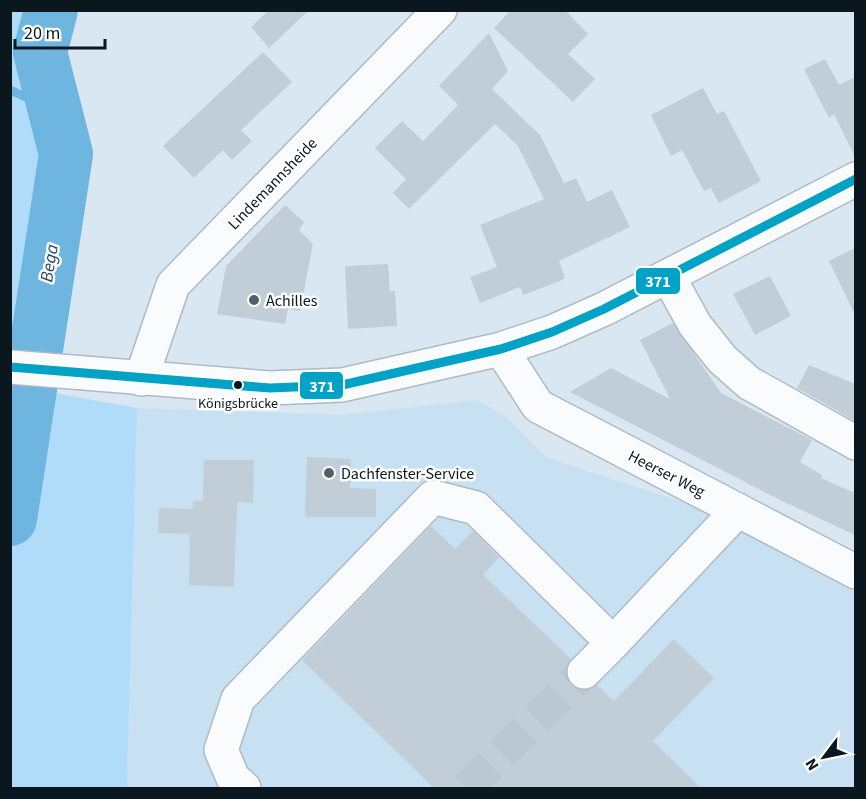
<svg xmlns="http://www.w3.org/2000/svg" width="866" height="799" viewBox="0 0 866 799" font-family="'Source Sans 3',sans-serif">
<style>
.built{fill:#c7e1f2}
.green{fill:#b1dcf9}
.lines{fill:none;stroke-linecap:round;stroke-linejoin:round}
.stream{stroke:#6eb5df;stroke-width:9}
.river{stroke:#6eb5df;stroke-width:54}
.building{fill:#c1ced7}
.minor-tunnel{stroke:#b9c8d2;stroke-width:33;stroke-dasharray:33 16;stroke-linecap:butt}
.minor-casing{stroke:#aebbc4;stroke-width:36}
.minor{stroke:#f9fbfd;stroke-width:33}
.bus-1-casing{stroke:#fff;stroke-width:14}
.bus-1{stroke:#00a2c5;stroke-width:9}
.poi-dot{fill:#526069;stroke:#fff;stroke-width:2}
.bus-dot{fill:#0a171f;stroke:#fff;stroke-width:2}
.labels{text-anchor:middle;stroke-width:5;stroke-linejoin:round;paint-order:stroke}
.bus-label{font-size:14px;fill:#0a171f;stroke:#fff}
.street-label{font-size:16px;fill:#0a171f;stroke:#fff}
.poi-label{font-size:16px;fill:#0a171f;stroke:#fff;text-anchor:start}
.water-label{font-size:18px;font-style:italic;fill:#1e455d;stroke:#fff}
.line-badge{stroke:#fff;stroke-width:2}
.badge-label{font-size:16px;text-anchor:middle;font-weight:bold;fill:#fff}
</style>
<rect width="100%" height="100%" fill="#d8e7f2"/>
<path class="built" d="M 476,400 L 505,416 L 547,458 L 695,506 L 855,588 L 855,788 L 127,788 L 137,408 L 343,415 Z"/>
<path class="green" d="M 11,10 L 36,11 L 24,54 L 49,162 L 26,343 L 10,342 Z
M 10,385 L 137,408 L 127,788 L 11,788 Z"/>
<g class="lines">
<path class="stream" d="M 10,90 L 55,110"/>
<path class="river" d="M 10,519 L 66,154 L 40,52 L 51,10"/>
</g>
<path class="building" d="M 269,10 L 309,10 L 269,48 L 251,27 Z
M 511,10 L 565,10 L 588,34 L 568,54 L 595,79 L 573,102 L 494,28 Z
M 489,33 L 508,71 L 492,89 L 540,135 L 564,183 L 576,178 L 587,202 L 612,190 L 630,227 L 559,261 L 565,278 L 560,281 L 523,295 L 520,287 L 480,303 L 470,277 L 497,267 L 480,225 L 544,199 L 518,146 L 495,124 L 409,209 L 393,193 L 406,179 L 375,148 L 402,121 L 423,141 L 458,105 L 439,86 Z
M 263,52 L 292,82 L 241,130 L 252,141 L 232,160 L 223,150 L 194,178 L 163,146 Z
M 825,59 L 839,85 L 855,77 L 855,157 L 834,114 L 829,118 L 804,69 Z
M 703,88 L 717,114 L 724,111 L 761,181 L 719,203 L 711,188 L 704,191 L 682,150 L 671,156 L 651,115 Z
M 285,205 L 304,222 L 299,230 L 313,244 L 300,311 L 288,309 L 285,324 L 217,314 L 226,266 Z
M 855,248 L 855,315 L 829,261 Z
M 388,264 L 390,291 L 395,291 L 397,326 L 348,329 L 345,266 Z
M 770,276 L 791,316 L 755,335 L 733,294 Z
M 673,323 L 721,393 L 812,440 L 800,462 L 822,475 L 821,478 L 855,493 L 855,535 L 780,500 L 570,392 L 611,368 L 670,399 L 640,340 Z
M 809,365 L 855,384 L 855,421 L 797,388 Z
M 307,457 L 351,459 L 350,488 L 376,489 L 376,517 L 305,517 Z
M 204,460 L 254,460 L 253,503 L 237,502 L 234,587 L 189,585 L 190,534 L 158,533 L 159,508 L 193,509 L 193,501 L 203,501 Z
M 431,526 L 455,549 L 473,531 L 499,557 L 483,575 L 571,659 L 566,667 L 566,676 L 570,685 L 579,690 L 588,690 L 597,685 L 614,701 L 674,639 L 714,678 L 653,741 L 702,789 L 435,789 L 302,660 Z"/>
<g class="lines">
<path class="minor-tunnel" d="M 467,788 L 584,672"/>
<g class="minor-casing">
<path id="minor" d="M 668,276 L 695,325 L 722,359 L 749,383 L 856,443
M 501,349 L 538,406 L 856,572
M 10,367 L 270,388 L 342,385 L 501,349 L 552,332 L 604,309 L 856,179
M 141,379 L 173,285 L 440,10
M 584,672 L 613,643
M 244,788 L 233,778 L 221,750 L 238,699 L 433,497 L 476,508 L 613,643 L 738,510"/>
</g>
<use href="#minor" class="minor"/>
<g class="bus-1-casing">
<path id="bus-1" d="M 10,367 L 270,388 L 342,385 L 501,349 L 552,332 L 604,309 L 856,179"/>
</g>
<use href="#bus-1" class="bus-1"/>
</g>
<g class="poi-dot">
<circle cx="254" cy="300" r="6"/>
<circle cx="329" cy="473" r="6"/>
</g>
<circle class="bus-dot" cx="238" cy="385" r="5"/>
<g class="labels">
<g class="bus-label">
<text x="238" y="408">Königsbrücke</text>
</g>
<g class="street-label">
<text transform="translate(272 183) rotate(-46)" y="6">Lindemannsheide</text>
<text transform="translate(667 473) rotate(27)" y="6">Heerser Weg</text>
</g>
<g class="poi-label">
<text x="266" y="306">Achilles</text>
<text x="341" y="479">Dachfenster-Service</text>
</g>
<g class="water-label">
<text transform="translate(49 263) rotate(-81)" y="6">Bega</text>
</g>
</g>
<g class="line-badge">
<rect x="635" y="267" width="46" height="28" rx="6" fill="#00a2c5"/>
<rect x="299" y="371" width="45" height="29" rx="6" fill="#00a2c5"/>
</g>
<g class="badge-label">
<text x="658" y="287">371</text>
<text x="322" y="392">371</text>
</g>
<rect width="866" height="799" fill="none" stroke="#0a171f" stroke-width="24"/>
<g transform="translate(824 757) rotate(238)" stroke="#ffffff" stroke-width="4.5" paint-order="stroke">
<path d="M0-4.5L10 22L0 15L-10 22Z" fill="#0a171f"/>
<text y="-9" font-size="16" font-weight="bold" text-anchor="middle" fill="#0a171f">N</text>
</g>
<path d="M15 39v9h90v-9" fill="none" stroke="#0a171f" stroke-width="3"/>
<text x="24" y="39" font-size="18" fill="#0a171f" stroke="#ffffff" stroke-width="4.5" paint-order="stroke">20 m</text>
</svg>
